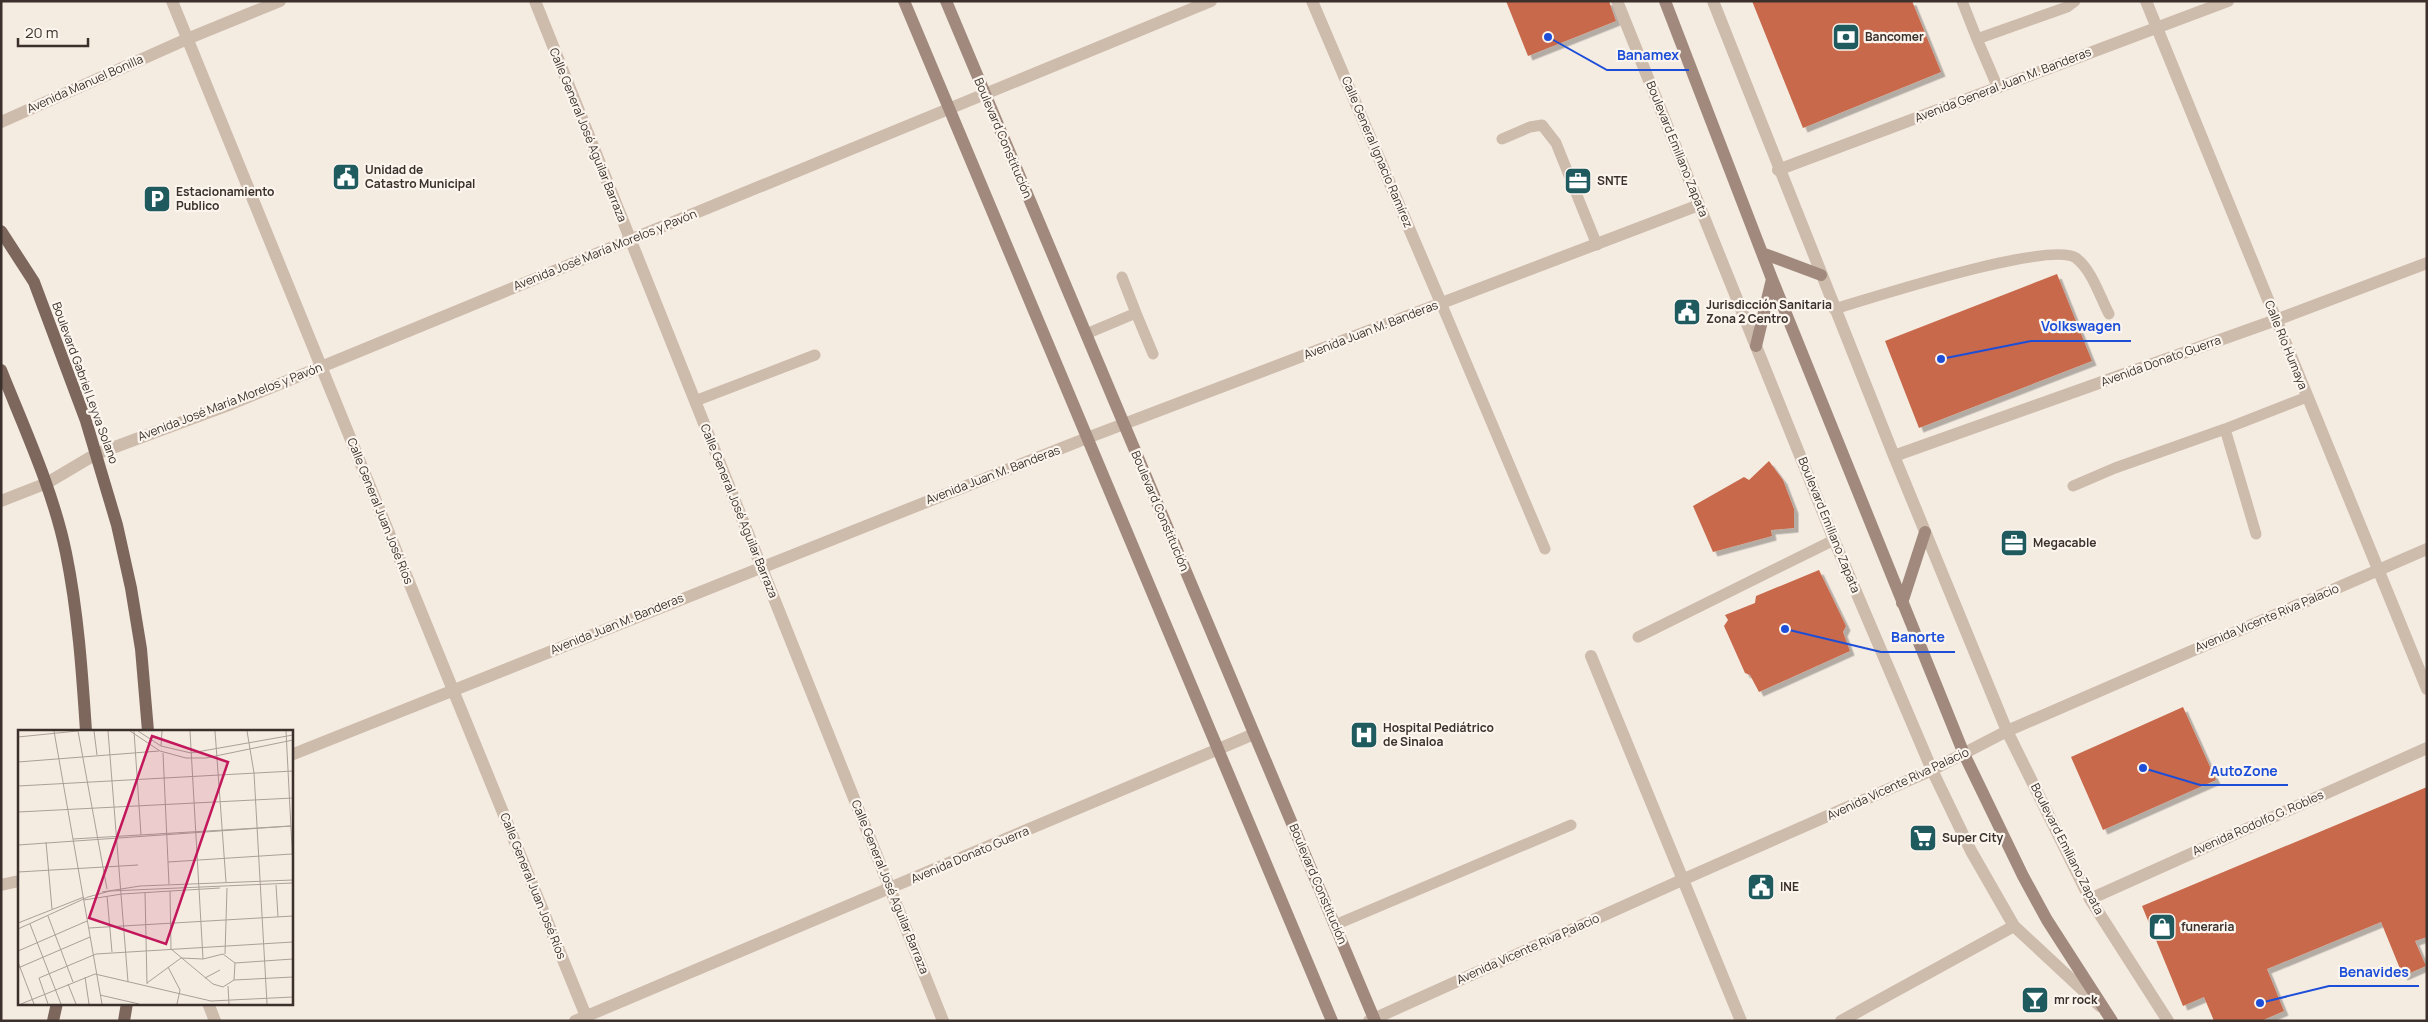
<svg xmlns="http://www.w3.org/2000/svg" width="2428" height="1022" viewBox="0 0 2428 1022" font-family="Manrope,sans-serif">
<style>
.building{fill:#c8694b;filter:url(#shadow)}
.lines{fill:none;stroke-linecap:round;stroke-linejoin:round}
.lane{stroke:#cdbbac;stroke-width:11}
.street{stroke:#cdbbac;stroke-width:12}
.secondary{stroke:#a18a7d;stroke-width:12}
.primary{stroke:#7d675c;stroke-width:12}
.labels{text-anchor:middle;stroke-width:4.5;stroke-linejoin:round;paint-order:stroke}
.poi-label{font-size:12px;font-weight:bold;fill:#3b302b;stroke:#fbf5ee;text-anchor:start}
.street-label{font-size:12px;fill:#3b302b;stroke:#fbf5ee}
.inset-road{fill:none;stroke:#aaa098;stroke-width:1}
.view{fill:#c2185b;fill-opacity:0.15;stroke:#c2185b;stroke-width:2.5}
.inset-edge{fill:none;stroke:#3b302b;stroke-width:2.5}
.leader{fill:none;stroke:#1d4ed8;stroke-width:2}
.callout-dot{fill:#1d4ed8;stroke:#fbf5ee;stroke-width:2}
.callout-label{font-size:14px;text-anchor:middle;font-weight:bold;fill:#1d4ed8;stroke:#fbf5ee;stroke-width:4.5;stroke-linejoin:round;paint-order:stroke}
</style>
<defs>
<filter id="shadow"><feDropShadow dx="4.5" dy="4.5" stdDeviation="0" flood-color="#0004"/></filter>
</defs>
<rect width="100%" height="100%" fill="#f4ebe1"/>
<path class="building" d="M 1506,1 L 1609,1 L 1616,21 L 1528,56 Z
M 1752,1 L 1912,1 L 1941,72 L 1803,128 Z
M 2057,274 L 2092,361 L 1919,428 L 1885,341 Z
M 1769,461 L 1783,480 L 1794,509 L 1794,528 L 1771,530 L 1772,536 L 1713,552 L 1693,506 L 1744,477 L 1749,480 Z
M 1819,570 L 1846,626 L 1843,632 L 1850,651 L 1759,692 L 1750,675 L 1745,673 L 1724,626 L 1728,620 L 1725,615 L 1755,603 L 1756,596 Z
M 2183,707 L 2216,780 L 2103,830 L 2071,757 Z
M 2427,787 L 2427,937 L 2415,941 L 2426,966 L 2403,976 L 2381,922 L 2267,969 L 2284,1011 L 2261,1021 L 2214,1021 L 2204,997 L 2183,1006 L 2142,906 Z"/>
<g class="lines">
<path class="lane" d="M 1962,1 L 1977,39
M 1998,88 L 1977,39 L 2067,7 L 2075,1
M 1502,139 L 1530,127 L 1542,125 L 1556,143 L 1597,245
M 1441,303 L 1545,549
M 1834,309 C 1872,298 2049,240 2076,258 C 2092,270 2100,297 2109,314
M 1136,313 L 1153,354
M 1086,334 L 1136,313 L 1122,277
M 695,401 L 815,355
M 2073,486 L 2115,468 L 2225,429
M 2256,534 L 2225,429 L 2307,397
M 1638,637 L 1834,540
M 1335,925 L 1571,825"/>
<path class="street" d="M 172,1 L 588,1021
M 535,1 L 943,1021
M 1312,1 L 1441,303
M 1617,1 L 1834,540 L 1932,770 L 1971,851 L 2014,926 L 2100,1006
M 1713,1 L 1894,456 L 2007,731 L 2090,899 L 2168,1021
M 2146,1 L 2427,689
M 1,122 L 187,39 L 280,1
M 1778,170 L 2228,1
M 1894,456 L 2276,320 L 2427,263
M 1,501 L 47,483 L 96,454 L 231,404 L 1211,1
M 1591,656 L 1741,1021
M 291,755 L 1087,438 L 1699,205
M 1,885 L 19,881
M 2090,899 L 2427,748
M 208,1003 L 215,1021
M 575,1021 L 1254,734
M 1369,1021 L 1682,880 L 1932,770 L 2007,731 L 2427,549
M 1841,1021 L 2014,926"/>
<path class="secondary" d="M 904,1 L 1332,1021
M 946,1 L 1375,1021
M 1665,1 L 1772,279 L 1964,754 L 2023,876 L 2047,920 L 2112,1021
M 1762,253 L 1821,275
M 1756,346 L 1772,279
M 1902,603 L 1925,532"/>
<path class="primary" d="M 1,231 L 34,282 L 86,421 L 117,525 L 131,588 L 141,649 L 148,731
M 1,370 C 25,430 53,490 66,553 C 78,612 82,671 86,731
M 53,1021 L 57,1003
M 124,1021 L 127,1003"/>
</g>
<defs>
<g id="bank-square" transform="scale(1.4375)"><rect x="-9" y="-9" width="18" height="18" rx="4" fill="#1f5a5e" stroke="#fbf5ee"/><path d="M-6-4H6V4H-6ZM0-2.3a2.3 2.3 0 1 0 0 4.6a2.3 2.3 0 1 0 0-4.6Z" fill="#fff"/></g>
<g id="civic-square" transform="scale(1.4375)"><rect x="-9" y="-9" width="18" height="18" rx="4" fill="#1f5a5e" stroke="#fbf5ee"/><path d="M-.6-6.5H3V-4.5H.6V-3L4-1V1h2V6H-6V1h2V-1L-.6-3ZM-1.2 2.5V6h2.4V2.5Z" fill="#fff"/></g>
<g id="office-square" transform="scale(1.4375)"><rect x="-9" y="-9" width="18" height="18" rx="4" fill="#1f5a5e" stroke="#fbf5ee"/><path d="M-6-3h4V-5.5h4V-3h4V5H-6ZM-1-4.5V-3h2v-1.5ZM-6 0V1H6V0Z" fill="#fff"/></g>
<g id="parking-square" transform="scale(1.4375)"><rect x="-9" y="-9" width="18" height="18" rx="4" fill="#1f5a5e" stroke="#fbf5ee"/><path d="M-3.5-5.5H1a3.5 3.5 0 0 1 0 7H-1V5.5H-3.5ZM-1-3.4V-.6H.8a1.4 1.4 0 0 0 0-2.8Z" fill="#fff"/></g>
<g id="hospital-square" transform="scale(1.4375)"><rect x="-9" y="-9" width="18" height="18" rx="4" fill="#1f5a5e" stroke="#fbf5ee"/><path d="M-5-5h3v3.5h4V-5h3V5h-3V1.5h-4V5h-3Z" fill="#fff"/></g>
<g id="supermarket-square" transform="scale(1.4375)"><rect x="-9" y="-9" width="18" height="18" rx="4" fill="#1f5a5e" stroke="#fbf5ee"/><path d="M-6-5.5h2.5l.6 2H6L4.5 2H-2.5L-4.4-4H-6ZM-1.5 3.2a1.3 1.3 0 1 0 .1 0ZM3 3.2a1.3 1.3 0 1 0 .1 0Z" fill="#fff"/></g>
<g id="shop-square" transform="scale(1.4375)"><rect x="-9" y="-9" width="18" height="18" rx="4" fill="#1f5a5e" stroke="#fbf5ee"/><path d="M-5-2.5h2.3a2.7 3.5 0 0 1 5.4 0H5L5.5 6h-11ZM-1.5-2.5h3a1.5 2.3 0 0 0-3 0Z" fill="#fff"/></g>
<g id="bar-square" transform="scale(1.4375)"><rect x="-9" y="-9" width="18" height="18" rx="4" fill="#1f5a5e" stroke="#fbf5ee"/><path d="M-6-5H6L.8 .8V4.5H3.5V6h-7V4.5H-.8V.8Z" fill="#fff"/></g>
</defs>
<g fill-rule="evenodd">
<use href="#bank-square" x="1846" y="37"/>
<use href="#civic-square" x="346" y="177"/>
<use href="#office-square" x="1578" y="181"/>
<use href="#parking-square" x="157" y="199"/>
<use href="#civic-square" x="1687" y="312"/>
<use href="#office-square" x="2014" y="543"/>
<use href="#hospital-square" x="1364" y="735"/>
<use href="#supermarket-square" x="1923" y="838"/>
<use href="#civic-square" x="1761" y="887"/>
<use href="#shop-square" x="2162" y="927"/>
<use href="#bar-square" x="2035" y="1000"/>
</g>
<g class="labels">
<g class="poi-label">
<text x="1865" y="41">Bancomer</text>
<text x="365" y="174">Unidad de<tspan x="365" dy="14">Catastro Municipal</tspan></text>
<text x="1597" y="185">SNTE</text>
<text x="176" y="196">Estacionamiento<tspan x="176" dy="14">Publico</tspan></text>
<text x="1706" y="309">Jurisdicción Sanitaria<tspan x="1706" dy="14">Zona 2 Centro</tspan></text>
<text x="2033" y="547">Megacable</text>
<text x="1383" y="732">Hospital Pediátrico<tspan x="1383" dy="14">de Sinaloa</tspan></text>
<text x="1942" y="842">Super City</text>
<text x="1780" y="891">INE</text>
<text x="2181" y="931">funeraria</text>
<text x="2054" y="1004">mr rock</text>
</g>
<g class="street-label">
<text transform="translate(85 84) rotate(-24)" y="4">Avenida Manuel Bonilla</text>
<text transform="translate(2003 85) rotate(-21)" y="4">Avenida General Juan M. Banderas</text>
<text transform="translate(588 135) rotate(68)" y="4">Calle General José Aguilar Barraza</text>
<text transform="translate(1003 138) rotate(67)" y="4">Boulevard Constitución</text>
<text transform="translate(1677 149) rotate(68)" y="4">Boulevard Emiliano Zapata</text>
<text transform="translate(1377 152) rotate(67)" y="4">Calle General Ignacio Ramírez</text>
<text transform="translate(605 250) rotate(-22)" y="4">Avenida José María Morelos y Pavón</text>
<text transform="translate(1371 330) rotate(-21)" y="4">Avenida Juan M. Banderas</text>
<text transform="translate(2286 345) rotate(68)" y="4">Calle Río Humaya</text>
<text transform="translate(2161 361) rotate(-20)" y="4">Avenida Donato Guerra</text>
<text transform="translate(85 383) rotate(70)" y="4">Boulevard Gabriel Leyva Solano</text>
<text transform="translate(230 402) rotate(-21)" y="4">Avenida José María Morelos y Pavón</text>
<text transform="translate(993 475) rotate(-21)" y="4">Avenida Juan M. Banderas</text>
<text transform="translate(380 511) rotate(68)" y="4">Calle General Juan José Ríos</text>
<text transform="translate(739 511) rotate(68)" y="4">Calle General José Aguilar Barraza</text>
<text transform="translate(1160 511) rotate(67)" y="4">Boulevard Constitución</text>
<text transform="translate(1829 525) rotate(68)" y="4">Boulevard Emiliano Zapata</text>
<text transform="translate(2267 618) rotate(-23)" y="4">Avenida Vicente Riva Palacio</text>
<text transform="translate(617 624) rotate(-22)" y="4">Avenida Juan M. Banderas</text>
<text transform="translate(1898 784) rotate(-25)" y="4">Avenida Vicente Riva Palacio</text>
<text transform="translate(2258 823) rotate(-24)" y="4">Avenida Rodolfo G. Robles</text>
<text transform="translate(2067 849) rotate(63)" y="4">Boulevard Emiliano Zapata</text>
<text transform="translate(970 855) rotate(-23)" y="4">Avenida Donato Guerra</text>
<text transform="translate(1318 884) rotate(67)" y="4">Boulevard Constitución</text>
<text transform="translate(533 886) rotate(68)" y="4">Calle General Juan José Ríos</text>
<text transform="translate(890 887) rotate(68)" y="4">Calle General José Aguilar Barraza</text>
<text transform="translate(1528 949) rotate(-24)" y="4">Avenida Vicente Riva Palacio</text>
</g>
</g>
<g transform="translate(18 730)">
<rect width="275" height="275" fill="#f4ebe1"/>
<path class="inset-road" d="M 36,1 L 84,274M 60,1 L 89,159M 76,1 L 79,25M 90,1 L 110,252M 112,1 L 142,21 L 168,28 L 188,28 L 275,10M 116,1 L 123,105M 120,1 L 143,16 L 173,23 L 275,5M 172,1 L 185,229M 197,1 L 208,152M 229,1 L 236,43 L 249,274M 268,1 L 275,137M 0,7 L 59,1M 143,16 L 144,1M 145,23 L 151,154M 0,32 L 141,21M 0,56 L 275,41M 0,82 L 275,68M 55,109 L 273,96M 28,112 L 34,179M 0,115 L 273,96M 150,132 L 274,124M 0,142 L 120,135M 258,155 L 260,187M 152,161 L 153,219 L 195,254 L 205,257 L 216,250 L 275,247M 84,162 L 122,156 L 275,150M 127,162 L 129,254M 89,166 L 94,222M 66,170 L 104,164 L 202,158M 30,186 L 55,252M 0,193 L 66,167M 12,194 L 43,274M 71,198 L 275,186M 0,199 L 70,167 L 92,161 L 275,153M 0,221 L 69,191M 207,224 L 209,158M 0,232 L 16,274M 217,233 L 275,229M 150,237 L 162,260 L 159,274M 0,238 L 72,207M 67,247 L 71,274M 187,248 L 202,240M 129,253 L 163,228 L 185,229 L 205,224 L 217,233 L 216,250M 50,254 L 58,274M 210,256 L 211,274M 82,265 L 121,274M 3,274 L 77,244 L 193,271 L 275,267M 30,274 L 21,248 L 78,224 L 275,212"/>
<path class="view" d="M 134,6 L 210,32 L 148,214 L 71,188 Z"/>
<rect width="275" height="275" class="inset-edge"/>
</g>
<path class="leader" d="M1548 37L1607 70H1689M1941 359L2031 341H2131M1785 629L1881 652H1955M2143 768L2200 785H2288M2260 1003L2329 986H2419"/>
<g class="callout-dot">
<circle cx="1548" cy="37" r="5"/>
<circle cx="1941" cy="359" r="5"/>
<circle cx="1785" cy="629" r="5"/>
<circle cx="2143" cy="768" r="5"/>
<circle cx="2260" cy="1003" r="5"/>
</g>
<g class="callout-label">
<text x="1648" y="60">Banamex</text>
<text x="2081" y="331">Volkswagen</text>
<text x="1918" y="642">Banorte</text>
<text x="2244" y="776">AutoZone</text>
<text x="2374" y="977">Benavides</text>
</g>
<rect width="2428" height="1022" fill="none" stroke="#3b302b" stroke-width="5"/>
<path d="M18 38v8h70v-8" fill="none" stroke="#3b302b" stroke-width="2.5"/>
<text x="25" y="38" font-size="15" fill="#3b302b" stroke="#fbf5ee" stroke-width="4" paint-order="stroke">20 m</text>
</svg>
